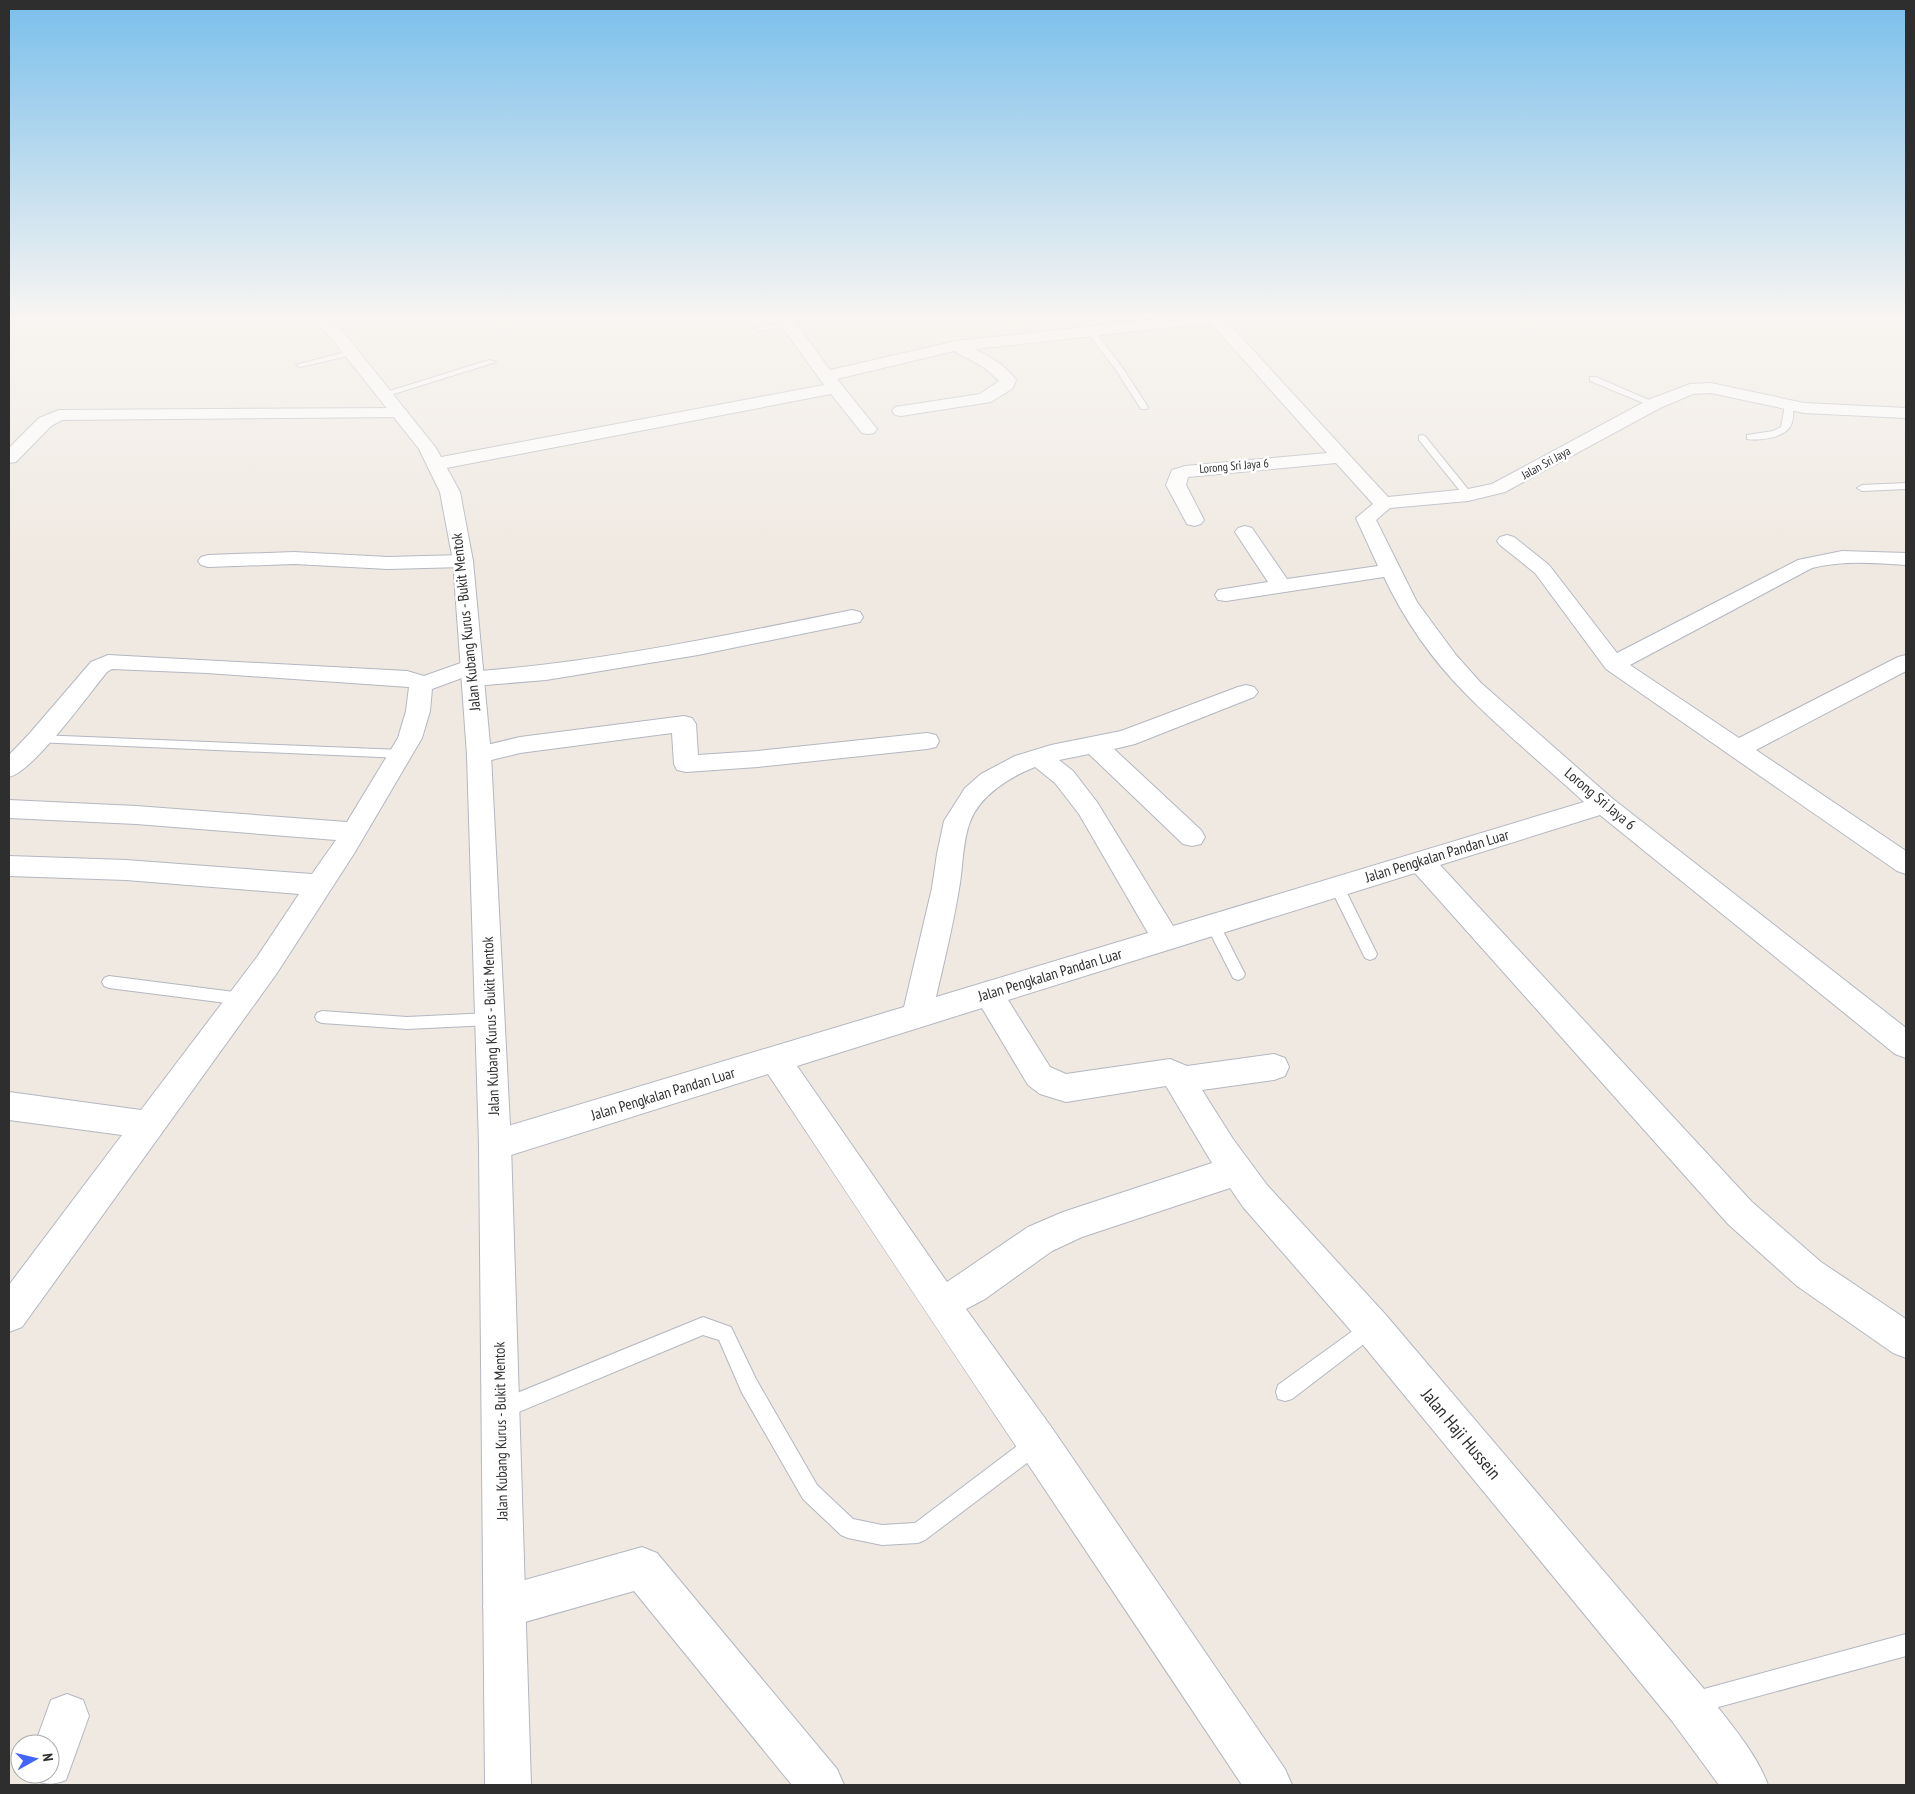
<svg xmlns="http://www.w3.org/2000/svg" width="1915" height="1794" viewBox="0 0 1915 1794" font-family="'PT Sans Narrow',sans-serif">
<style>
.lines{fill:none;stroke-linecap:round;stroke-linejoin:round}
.service-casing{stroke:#b4b7c1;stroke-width:2}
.minor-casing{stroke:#b4b7c1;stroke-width:2}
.secondary-casing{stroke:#b4b7c1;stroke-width:2}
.service{fill:#fff;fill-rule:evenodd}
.minor{fill:#fff;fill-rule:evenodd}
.secondary{fill:#fff;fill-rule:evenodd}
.labels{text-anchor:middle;stroke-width:5;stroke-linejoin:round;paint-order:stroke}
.far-street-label{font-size:12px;fill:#2e2e2e;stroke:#fff}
.street-label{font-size:15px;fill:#2e2e2e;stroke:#fff}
.near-street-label{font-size:18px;fill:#2e2e2e;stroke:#fff}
</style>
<rect width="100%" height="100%" fill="#efe9e1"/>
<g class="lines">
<g class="service-casing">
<path id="service" d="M 787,322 L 790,322 L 790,326 L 758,331 L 754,329 Z
M 1087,329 L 1093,329 L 1122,367 L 1148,407 L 1147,409 L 1141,409 L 1116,370 L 1086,331 Z
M 349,351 L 352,351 L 352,355 L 300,367 L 296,365 Z
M 489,360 L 496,362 L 387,396 L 380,394 Z
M 1590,377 L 1596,377 L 1658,404 L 1651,406 L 1590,381 Z
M 1789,402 L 1793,405 C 1793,411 1794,419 1791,425 C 1785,438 1759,441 1747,439 L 1747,435 L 1773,431 L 1781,427 L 1785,405 Z
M 1422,435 L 1425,436 L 1471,493 L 1471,497 L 1465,497 L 1419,440 L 1419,436 Z
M 1906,483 L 1906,489 L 1862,491 L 1857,488 L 1862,485 Z
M 39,735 L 402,750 L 408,754 L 402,758 L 35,742 L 33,739 Z
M 1337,882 L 1342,883 L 1344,887 L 1377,954 L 1375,958 L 1370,960 L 1365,958 L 1363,954 L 1330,887 L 1332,883 Z
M 1213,920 L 1218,921 L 1245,974 L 1243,978 L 1238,980 L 1233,978 L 1231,974 L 1206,925 L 1208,921 Z
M 109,976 L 242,993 L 247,995 L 249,999 L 247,1003 L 242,1005 L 109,988 L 104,986 L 102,982 L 104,978 Z
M 322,1011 L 407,1017 L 490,1013 L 495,1015 L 498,1019 L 495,1023 L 490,1025 L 407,1029 L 322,1023 L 317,1021 L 315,1017 L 317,1013 Z
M 703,1317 L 731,1327 L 756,1379 L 817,1485 L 853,1519 L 882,1525 L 915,1523 L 1029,1437 L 1036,1434 L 1043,1437 L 1046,1444 L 1043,1451 L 925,1540 L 918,1543 L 882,1545 L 848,1538 L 841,1535 L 803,1499 L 742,1393 L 719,1340 L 703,1335 L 502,1419 L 495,1416 L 492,1409 L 495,1402 Z
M 1371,1319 L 1377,1322 L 1380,1328 L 1377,1334 L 1292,1399 L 1285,1401 L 1278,1399 L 1276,1392 L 1278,1385 L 1365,1322 Z
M 1906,1634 L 1906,1656 L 1693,1714 L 1685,1711 L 1682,1703 L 1685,1695 L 1693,1692 Z"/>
</g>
<g class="minor-casing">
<path id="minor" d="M 773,314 L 789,314 L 830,370 L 956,341 L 1193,315 L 1213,316 L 1228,323 L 1388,497 L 1468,489 L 1492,484 L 1648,400 L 1690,384 L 1711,383 L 1804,403 L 1906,408 L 1906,418 L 1804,413 L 1711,393 L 1693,394 L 1660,408 L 1505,492 L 1468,501 L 1390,508 L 1376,520 L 1417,602 L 1456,655 L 1481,683 L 1613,799 L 1906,1028 L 1906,1058 L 1895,1054 L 1600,815 L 1440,865 L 1752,1202 L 1821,1262 L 1906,1319 L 1906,1358 L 1893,1353 L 1797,1286 L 1728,1224 L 1415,873 L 1008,1000 L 1050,1067 L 1066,1074 L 1170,1059 L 1187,1066 L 1274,1054 L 1285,1058 L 1289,1067 L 1285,1076 L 1274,1080 L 1202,1090 L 1233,1139 L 1267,1185 L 1385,1314 L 1704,1689 C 1726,1719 1755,1750 1768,1785 L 1719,1785 L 1672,1721 L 1359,1340 L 1243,1207 L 1230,1188 L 1082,1237 L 1052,1251 L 985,1299 L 966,1309 L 1052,1428 L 1285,1769 L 1292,1785 L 1242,1785 C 1085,1548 925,1312 768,1074 L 495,1160 L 483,1155 L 479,1145 L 483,1135 L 495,1130 L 904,1007 L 932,888 L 937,854 L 944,821 L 965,788 L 981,774 L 1015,756 L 1051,745 L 1121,731 L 1238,687 L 1246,685 L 1254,687 L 1258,692 L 1254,697 L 1135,744 L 1114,749 L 1201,830 L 1205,837 L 1201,844 L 1192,846 L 1183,844 L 1089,754 L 1059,760 L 1073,771 L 1097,802 L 1173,926 L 1584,802 C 1545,766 1502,731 1465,693 C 1432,660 1404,619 1384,577 L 1226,601 L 1218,600 L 1215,595 L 1218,590 L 1268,582 L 1235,532 L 1238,528 L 1245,526 L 1252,528 L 1287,579 L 1378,566 L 1356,518 L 1373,504 L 1336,463 L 1188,477 L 1186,485 L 1204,520 L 1201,524 L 1194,526 L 1187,524 L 1166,485 L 1172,470 L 1185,466 L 1327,453 L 1216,329 L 1210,326 L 1193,325 L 974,349 C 990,357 1006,365 1016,380 L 1013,388 L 991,402 L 901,416 L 895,415 L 892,411 L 895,407 L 980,394 L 999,381 L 985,368 L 954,351 L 837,379 L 877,429 L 874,433 L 868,434 L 862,433 L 831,394 L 436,470 L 429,468 L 427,464 L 429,460 L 436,458 L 824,385 ZM 1035,767 L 1055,783 L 1079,814 L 1148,933 L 936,997 C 944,962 953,926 959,889 C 963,868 962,843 970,822 C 980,795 1010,777 1035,767 ZM 982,1008 L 1028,1085 L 1040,1094 L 1066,1102 L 1166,1086 L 1212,1163 L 1063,1212 L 1028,1227 L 947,1282 L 797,1066 Z
M 399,408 L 405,409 L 408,413 L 405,417 L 62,420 L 51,426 L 16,462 L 9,463 L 9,448 L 39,418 L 59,410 Z
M 1507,535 L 1514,537 L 1549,565 L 1617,653 L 1798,560 L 1842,551 L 1906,553 L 1906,565 C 1875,563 1843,560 1812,568 L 1630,665 L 1739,738 L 1898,657 L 1906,655 L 1906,671 L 1756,750 L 1906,851 L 1906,874 L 1897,871 L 1606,669 L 1535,573 L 1500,545 L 1497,541 L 1500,537 Z
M 294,552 L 388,557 L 463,555 L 470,557 L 473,561 L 470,565 L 463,567 L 388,569 L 294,564 L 208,567 L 201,565 L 198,561 L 201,557 L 208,555 Z
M 852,610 L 860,612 L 863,617 L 860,622 L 698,655 L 546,680 L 473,686 L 465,684 L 462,678 L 432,689 L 430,711 L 422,738 L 355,852 L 277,973 L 22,1327 L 9,1332 L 9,1285 L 122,1135 L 9,1120 L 9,1092 L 141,1110 L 257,957 L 299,894 L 126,880 L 9,876 L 9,856 L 126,860 L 312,874 L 336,840 L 136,824 L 9,818 L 9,800 L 136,806 L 347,822 L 398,738 L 406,711 L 409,687 L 207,673 L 112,669 L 107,672 C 88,695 34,771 9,777 L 9,755 L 30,733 L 91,662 L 108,655 L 407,671 L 424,676 L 472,659 L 480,661 L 483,666 L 480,671 C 605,661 729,635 852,610 Z
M 684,716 L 692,718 L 696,724 L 698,755 L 758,751 L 927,733 L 936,735 L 939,741 L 936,747 L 927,749 L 758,767 L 686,772 L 677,770 L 674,764 L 672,733 L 520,753 L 479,763 L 470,761 L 467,755 L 470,749 L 520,737 Z
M 642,1547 L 657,1553 L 837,1769 L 844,1785 L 792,1785 L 634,1591 L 504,1628 L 489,1622 L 483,1607 L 489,1592 L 504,1586 Z
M 67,1694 L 83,1700 L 89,1716 L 66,1780 C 53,1785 47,1785 34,1780 L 31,1774 L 50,1774 L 50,1744 L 35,1744 L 51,1700 Z"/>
</g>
<g class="secondary-casing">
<path id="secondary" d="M 309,314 L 326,314 L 344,333 L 436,448 L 460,492 L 473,561 L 491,755 L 511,1145 L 531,1785 L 485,1785 L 479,1145 L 467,755 L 453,561 L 440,492 L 419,449 L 332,339 Z"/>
</g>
<use href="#service" class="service"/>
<use href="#minor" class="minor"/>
<use href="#secondary" class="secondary"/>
</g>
<linearGradient id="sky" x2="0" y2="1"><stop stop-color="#7abfeb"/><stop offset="0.56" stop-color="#f8f5f2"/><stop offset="1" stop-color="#f8f5f2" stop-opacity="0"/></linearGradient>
<rect width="1915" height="565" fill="url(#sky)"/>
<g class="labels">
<g class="far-street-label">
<text transform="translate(1546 463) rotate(-29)" y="4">Jalan Sri Jaya</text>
<text transform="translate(1234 466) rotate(-5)" y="4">Lorong Sri Jaya 6</text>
</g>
<g class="street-label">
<text transform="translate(466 622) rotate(-96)" y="5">Jalan Kubang Kurus - Bukit Mentok</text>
<text transform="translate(1600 799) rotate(40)" y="5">Lorong Sri Jaya 6</text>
<text transform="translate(1437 856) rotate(-17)" y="5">Jalan Pengkalan Pandan Luar</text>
<text transform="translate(1050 975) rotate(-17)" y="5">Jalan Pengkalan Pandan Luar</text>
<text transform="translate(491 1026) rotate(-92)" y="5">Jalan Kubang Kurus - Bukit Mentok</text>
<text transform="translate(663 1094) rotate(-17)" y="5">Jalan Pengkalan Pandan Luar</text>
<text transform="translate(501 1431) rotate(-91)" y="5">Jalan Kubang Kurus - Bukit Mentok</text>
</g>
<g class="near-street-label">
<text transform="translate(1461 1434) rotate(50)" y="6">Jalan Haji Hussein</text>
</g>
</g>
<rect width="1915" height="1794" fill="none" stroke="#2e2e2e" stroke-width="20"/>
<g transform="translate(35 1759) rotate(82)"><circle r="24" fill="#ffffff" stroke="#ababab"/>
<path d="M0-4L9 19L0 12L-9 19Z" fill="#4264fb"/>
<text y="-8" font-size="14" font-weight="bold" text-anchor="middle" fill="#2e2e2e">N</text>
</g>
</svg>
